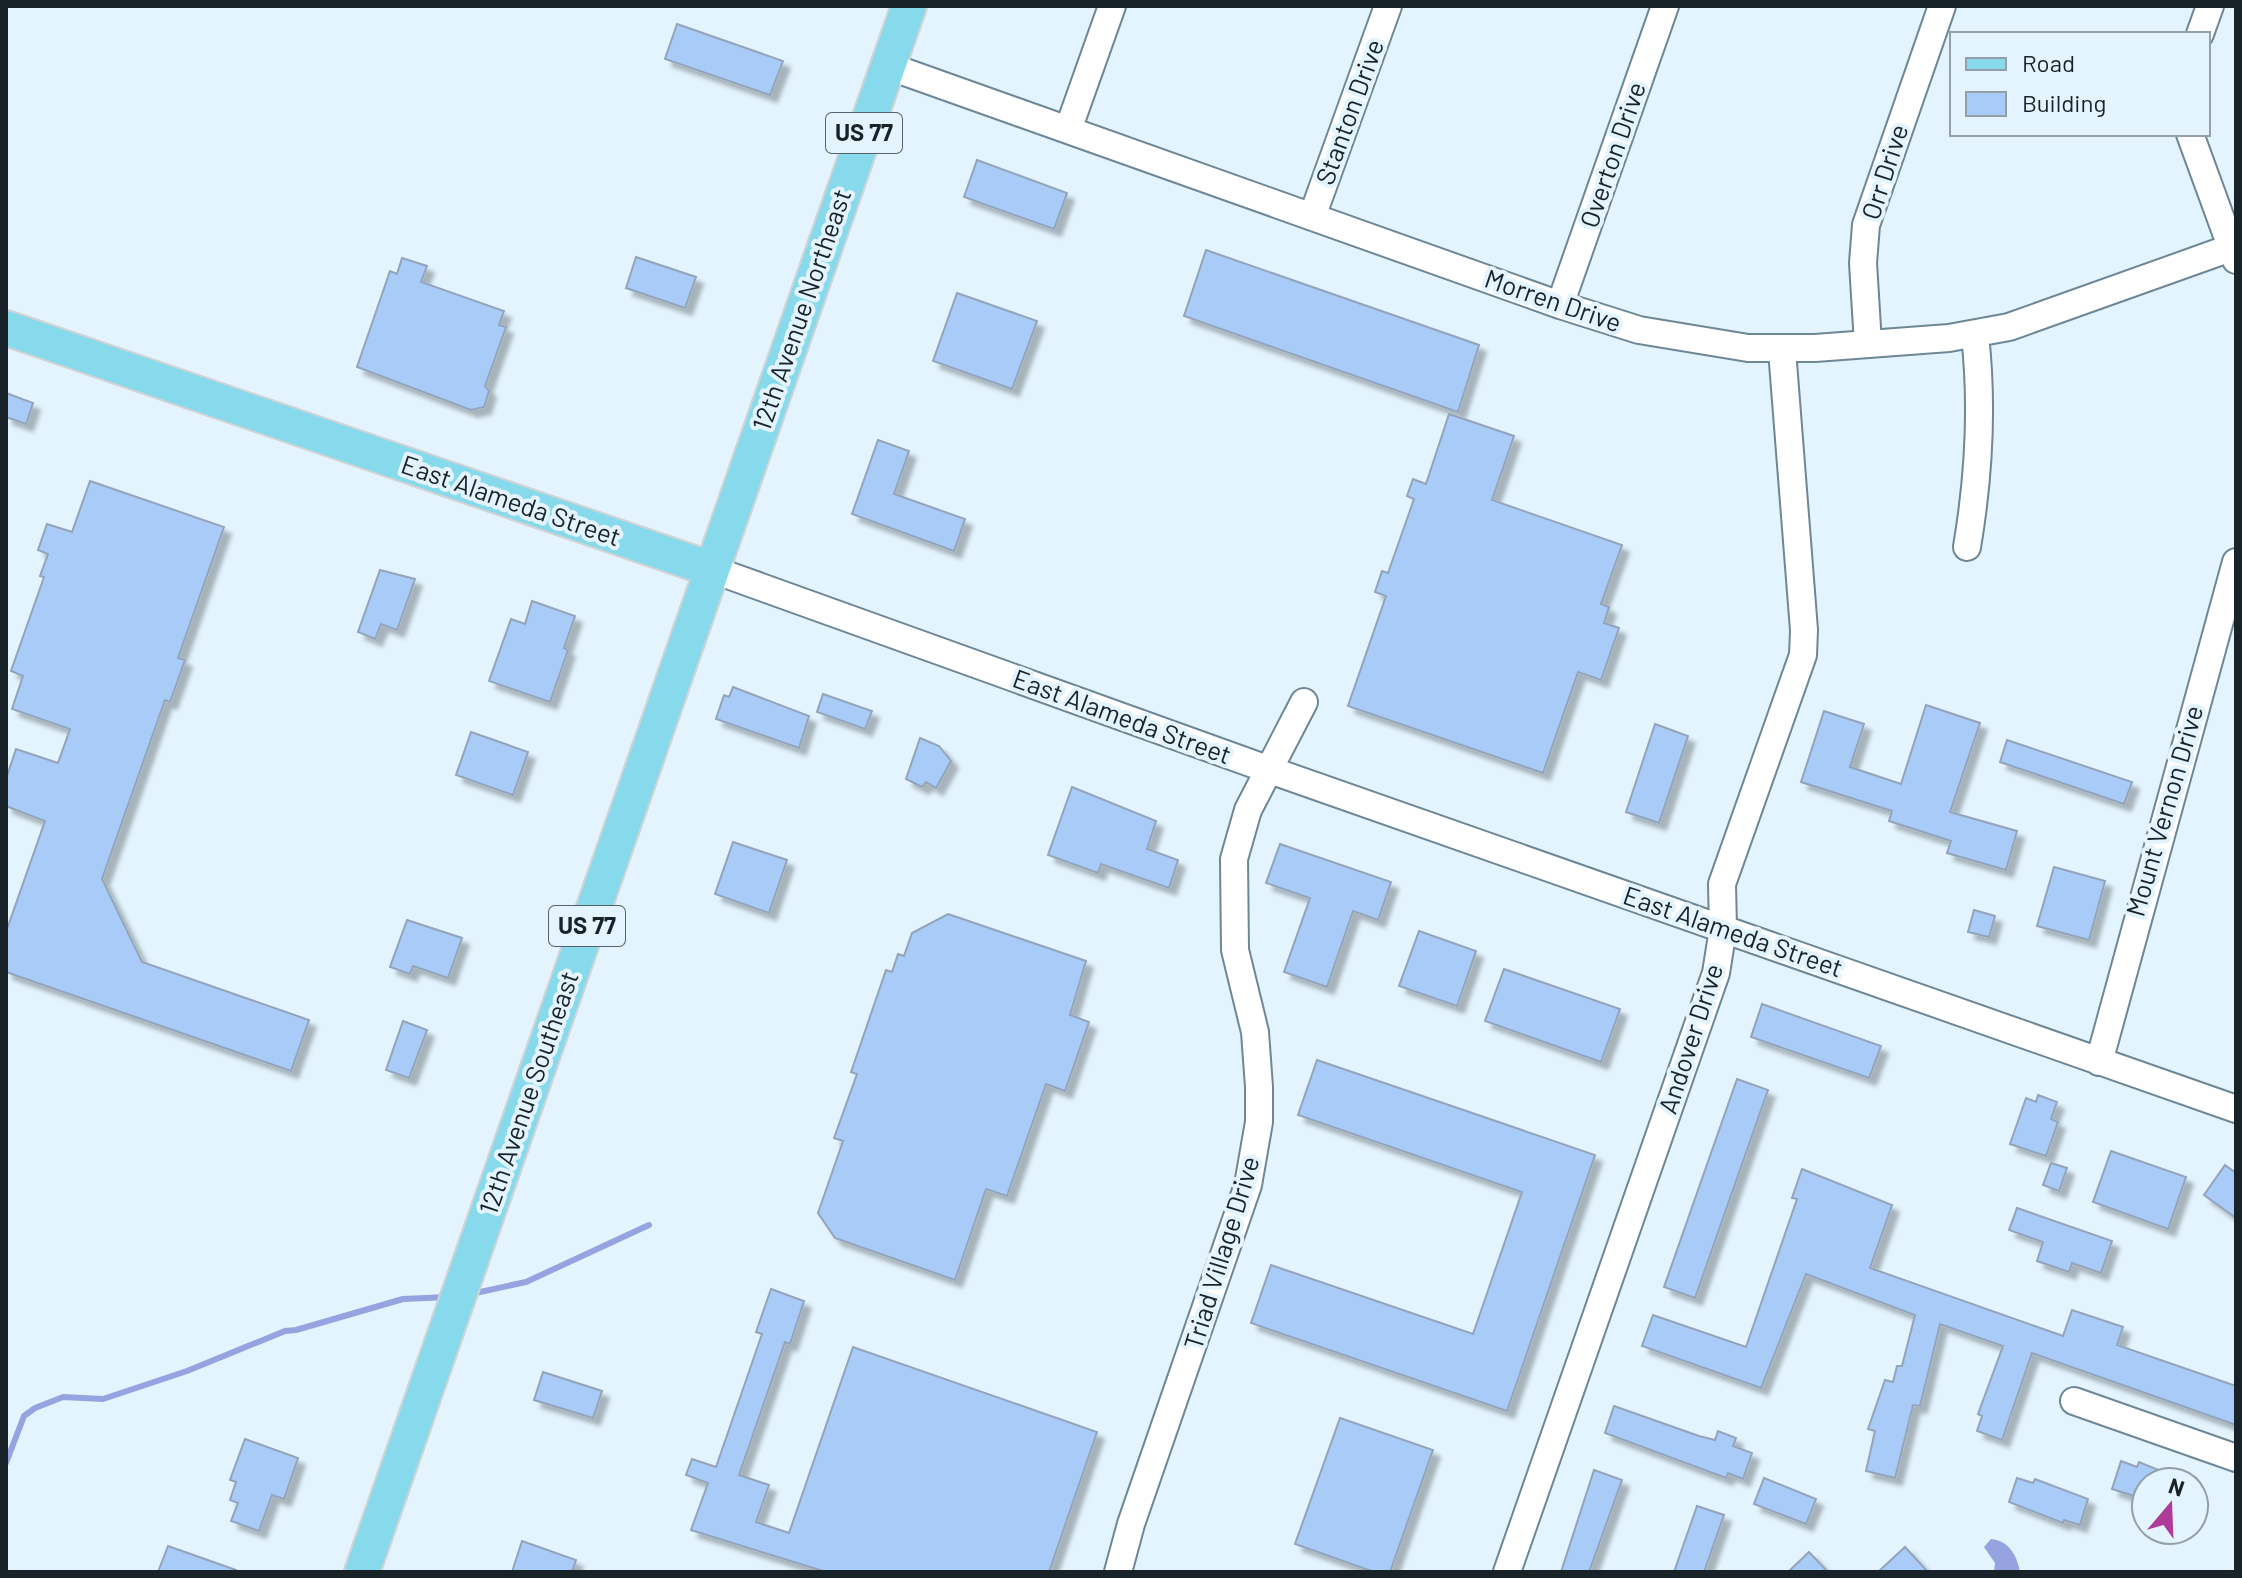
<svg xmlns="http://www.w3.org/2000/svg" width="2242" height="1578" viewBox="0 0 2242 1578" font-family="Barlow,sans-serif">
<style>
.water{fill:#96a3e1}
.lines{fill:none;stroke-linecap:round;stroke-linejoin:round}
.stream{stroke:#96a3e1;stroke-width:6}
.building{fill:#a8cbf8;stroke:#93a4ba;stroke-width:2;filter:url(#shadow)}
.minor-casing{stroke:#6d8796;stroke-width:30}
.major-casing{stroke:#d1d3d4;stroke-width:38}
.minor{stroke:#fff;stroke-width:26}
.major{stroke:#86daeb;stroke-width:34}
.labels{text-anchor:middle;stroke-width:8;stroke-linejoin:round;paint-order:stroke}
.shield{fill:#e3f4fe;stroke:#556269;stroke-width:2}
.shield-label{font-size:24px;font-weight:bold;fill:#182329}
.street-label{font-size:26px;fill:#182329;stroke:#e3f4fe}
</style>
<defs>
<filter id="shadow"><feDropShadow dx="7" dy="7" stdDeviation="2" flood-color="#0004"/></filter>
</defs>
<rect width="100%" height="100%" fill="#e3f4fe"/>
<path class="water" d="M 1991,1539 C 2009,1541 2017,1555 2020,1572 L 1994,1572 L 1995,1563 L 1984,1547 Z"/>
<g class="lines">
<path class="stream" d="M 471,1294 L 526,1282 L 649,1225
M 6,1463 L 24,1416 L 35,1408 L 63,1397 L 103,1399 L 187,1371 L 285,1331 L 296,1330 L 403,1299 L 448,1297"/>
</g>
<path class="building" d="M 677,24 L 783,61 L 770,95 L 665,59 Z
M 977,160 L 1067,193 L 1054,229 L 964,197 Z
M 1206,250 L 1479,345 L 1458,412 L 1184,316 Z
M 636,257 L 696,277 L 685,308 L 626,288 Z
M 402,258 L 427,266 L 421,282 L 504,311 L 499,325 L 506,327 L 485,386 L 489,391 L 484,407 L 471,410 L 357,367 L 390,271 L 397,274 Z
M 957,293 L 1037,321 L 1012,389 L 933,361 Z
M 6,393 L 33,403 L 26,424 L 6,417 Z
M 1449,414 L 1514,436 L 1492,500 L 1622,545 L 1601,604 L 1609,607 L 1604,623 L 1619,628 L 1601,680 L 1578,672 L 1543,773 L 1348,706 L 1386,596 L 1375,592 L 1382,571 L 1388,573 L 1414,499 L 1407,496 L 1413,479 L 1426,484 Z
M 878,440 L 909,451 L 894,494 L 965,519 L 954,551 L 852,514 Z
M 90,481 L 224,527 L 178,658 L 185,660 L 170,702 L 165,700 L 102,879 L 142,962 L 309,1020 L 291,1071 L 6,972 L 6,932 L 45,821 L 6,806 L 6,779 L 16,749 L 58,763 L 70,729 L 12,709 L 23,676 L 11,671 L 44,577 L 40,576 L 48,554 L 38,550 L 47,524 L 72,532 Z
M 380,570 L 415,579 L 397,630 L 381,624 L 375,639 L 358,632 Z
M 532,601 L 575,616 L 564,648 L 568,650 L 550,702 L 489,681 L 511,619 L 525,624 Z
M 733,687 L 809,716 L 799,748 L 716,719 L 724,695 L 729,697 Z
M 823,694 L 872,711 L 865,729 L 817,712 Z
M 1926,705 L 1980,723 L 1950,812 L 2017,831 L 2006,870 L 1947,853 L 1951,841 L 1889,821 L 1892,811 L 1801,782 L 1824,711 L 1864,724 L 1850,767 L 1901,784 Z
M 1655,724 L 1688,736 L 1659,823 L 1626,812 Z
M 471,732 L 528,752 L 513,795 L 456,775 Z
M 920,738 L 939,746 L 951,761 L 936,788 L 926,782 L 922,787 L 906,779 Z
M 2007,740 L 2132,782 L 2124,804 L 2000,762 Z
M 1072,787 L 1156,821 L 1147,849 L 1178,860 L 1169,888 L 1101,864 L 1098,873 L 1048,855 Z
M 733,842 L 787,860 L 769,913 L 715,894 Z
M 1280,844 L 1391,882 L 1378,920 L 1353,911 L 1327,987 L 1284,972 L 1310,898 L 1266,883 Z
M 2054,867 L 2105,881 L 2089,940 L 2037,926 Z
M 1974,910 L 1995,916 L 1989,937 L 1968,932 Z
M 948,914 L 1086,961 L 1070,1015 L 1089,1022 L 1065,1091 L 1046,1084 L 1007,1196 L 986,1189 L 955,1280 L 835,1238 L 818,1213 L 843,1141 L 834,1138 L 857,1074 L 851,1072 L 886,970 L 892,972 L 898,954 L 904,956 L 912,933 Z
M 407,920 L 462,938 L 448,978 L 413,966 L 410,974 L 390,967 Z
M 1419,931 L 1476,951 L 1457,1006 L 1399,986 Z
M 1504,969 L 1620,1009 L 1601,1062 L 1485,1021 Z
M 1762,1004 L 1881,1046 L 1869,1078 L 1751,1037 Z
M 403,1021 L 427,1030 L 409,1078 L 386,1070 Z
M 1317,1060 L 1595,1155 L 1507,1411 L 1251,1323 L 1271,1265 L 1473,1334 L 1522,1192 L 1298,1115 Z
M 1737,1079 L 1768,1090 L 1695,1298 L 1664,1287 Z
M 2038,1095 L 2057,1102 L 2051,1119 L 2058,1122 L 2046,1156 L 2010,1144 L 2026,1098 L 2036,1102 Z
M 2111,1151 L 2186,1177 L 2168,1229 L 2093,1202 Z
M 2051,1163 L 2067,1168 L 2059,1191 L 2043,1185 Z
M 2225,1165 L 2236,1173 L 2236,1218 L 2204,1195 Z
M 1802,1169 L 1892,1205 L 1870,1268 L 2063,1336 L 2072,1310 L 2123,1327 L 2117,1345 L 2236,1386 L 2236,1425 L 2032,1353 L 2002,1440 L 1977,1431 L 1982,1416 L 1978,1414 L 2003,1346 L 1940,1324 L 1920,1406 L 1913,1405 L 1895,1478 L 1866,1471 L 1875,1431 L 1868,1429 L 1885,1380 L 1893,1382 L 1897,1366 L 1902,1366 L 1915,1315 L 1806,1274 L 1761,1388 L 1642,1346 L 1653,1315 L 1746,1347 L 1797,1199 L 1792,1198 Z
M 2017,1208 L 2112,1241 L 2101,1273 L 2072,1263 L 2069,1272 L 2037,1261 L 2043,1242 L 2009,1230 Z
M 771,1289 L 804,1301 L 790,1344 L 785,1342 L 739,1475 L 769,1485 L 756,1522 L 789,1533 L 853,1347 L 1097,1432 L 1049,1572 L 826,1572 L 691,1530 L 708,1483 L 686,1475 L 692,1459 L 716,1467 L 762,1334 L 756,1332 Z
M 543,1372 L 602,1391 L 593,1418 L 534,1400 Z
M 1614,1406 L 1699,1436 L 1715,1440 L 1718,1431 L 1736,1438 L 1733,1446 L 1752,1453 L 1743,1479 L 1728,1473 L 1726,1478 L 1605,1433 Z
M 1340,1418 L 1433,1450 L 1390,1572 L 1374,1572 L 1295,1544 Z
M 245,1439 L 298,1458 L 284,1499 L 272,1495 L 259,1531 L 231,1521 L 238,1503 L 230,1500 L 236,1482 L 230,1480 Z
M 2121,1461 L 2137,1467 L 2139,1462 L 2188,1482 L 2146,1482 L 2146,1499 L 2131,1495 L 2112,1489 Z
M 1594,1470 L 1622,1480 L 1589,1572 L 1561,1572 Z
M 1764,1478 L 1816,1499 L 1806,1524 L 1754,1504 Z
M 2017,1478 L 2033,1483 L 2035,1479 L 2088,1499 L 2080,1525 L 2064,1520 L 2063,1523 L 2009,1502 Z
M 1697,1506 L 1724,1515 L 1704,1572 L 1674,1572 Z
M 522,1541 L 576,1560 L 572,1572 L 512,1572 Z
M 168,1546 L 236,1570 L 236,1572 L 158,1572 Z
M 1905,1547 L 1928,1572 L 1878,1572 Z
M 1809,1552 L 1828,1572 L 1788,1572 Z"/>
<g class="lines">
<g class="minor-casing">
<path id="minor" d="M 2200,34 L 2210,6
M 888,66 L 1560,305 L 1639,330 L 1748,348 L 1815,348 L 1949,338 L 2009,327 L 2236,246
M 1068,130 L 1112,6
M 2190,134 L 2236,260
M 1312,217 L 1388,6
M 1560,305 L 1665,6
M 1868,344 L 1863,263 L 1866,225 L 1942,6
M 1967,547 C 1979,476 1983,407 1975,335
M 711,569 L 1267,769 L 2236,1109
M 2099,1062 L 2236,562
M 2074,1401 L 2236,1458
M 1118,1572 L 1131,1524 L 1248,1185 L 1259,1122 L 1259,1087 L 1255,1032 L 1235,950 L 1234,859 L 1248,810 L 1304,702
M 1507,1572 L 1716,973 L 1723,929 L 1722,884 L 1803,655 L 1804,630 L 1782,350"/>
</g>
<g class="major-casing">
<path id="major" d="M 6,328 L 711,569
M 362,1572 L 909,6"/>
</g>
<use href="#minor" class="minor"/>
<use href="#major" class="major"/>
</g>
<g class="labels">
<g class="shield">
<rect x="826" y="113" width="76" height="40" rx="6"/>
<rect x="549" y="906" width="76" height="40" rx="6"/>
</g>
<g class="shield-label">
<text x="864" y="141">US 77</text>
<text x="587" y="934">US 77</text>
</g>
<g class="street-label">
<text transform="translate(1350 112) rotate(-70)" y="9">Stanton Drive</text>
<text transform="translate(1613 155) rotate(-71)" y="9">Overton Drive</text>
<text transform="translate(1885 172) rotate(-72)" y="9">Orr Drive</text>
<text transform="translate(1553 301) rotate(19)" y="9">Morren Drive</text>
<text transform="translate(802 310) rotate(-71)" y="9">12th Avenue Northeast</text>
<text transform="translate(511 501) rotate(19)" y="9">East Alameda Street</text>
<text transform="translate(1122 717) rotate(20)" y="9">East Alameda Street</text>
<text transform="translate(2165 811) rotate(-74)" y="9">Mount Vernon Drive</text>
<text transform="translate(1733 932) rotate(19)" y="9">East Alameda Street</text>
<text transform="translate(1691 1039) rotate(-72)" y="9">Andover Drive</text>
<text transform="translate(529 1093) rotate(-71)" y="9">12th Avenue Southeast</text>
<text transform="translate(1222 1253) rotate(-73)" y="9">Triad Village Drive</text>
</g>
</g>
<rect width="2242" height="1578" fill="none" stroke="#182329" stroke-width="16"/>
<rect x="1950" y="32" width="260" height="104" fill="#e3f4fe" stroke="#92a0a9" stroke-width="2"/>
<rect x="1966" y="58" width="40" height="12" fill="#86daeb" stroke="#92a0a9" stroke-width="2"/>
<text x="2022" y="72" font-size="24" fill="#182329">Road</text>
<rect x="1966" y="92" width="40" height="24" fill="#a8cbf8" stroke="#92a0a9" stroke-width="2"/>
<text x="2022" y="112" font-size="24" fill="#182329">Building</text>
<g transform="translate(2170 1506) rotate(19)"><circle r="38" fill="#e3f4fe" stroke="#92a0a9" stroke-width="2"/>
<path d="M0-6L14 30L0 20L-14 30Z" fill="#ae3d99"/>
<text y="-12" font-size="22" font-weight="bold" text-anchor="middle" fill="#182329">N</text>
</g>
</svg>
